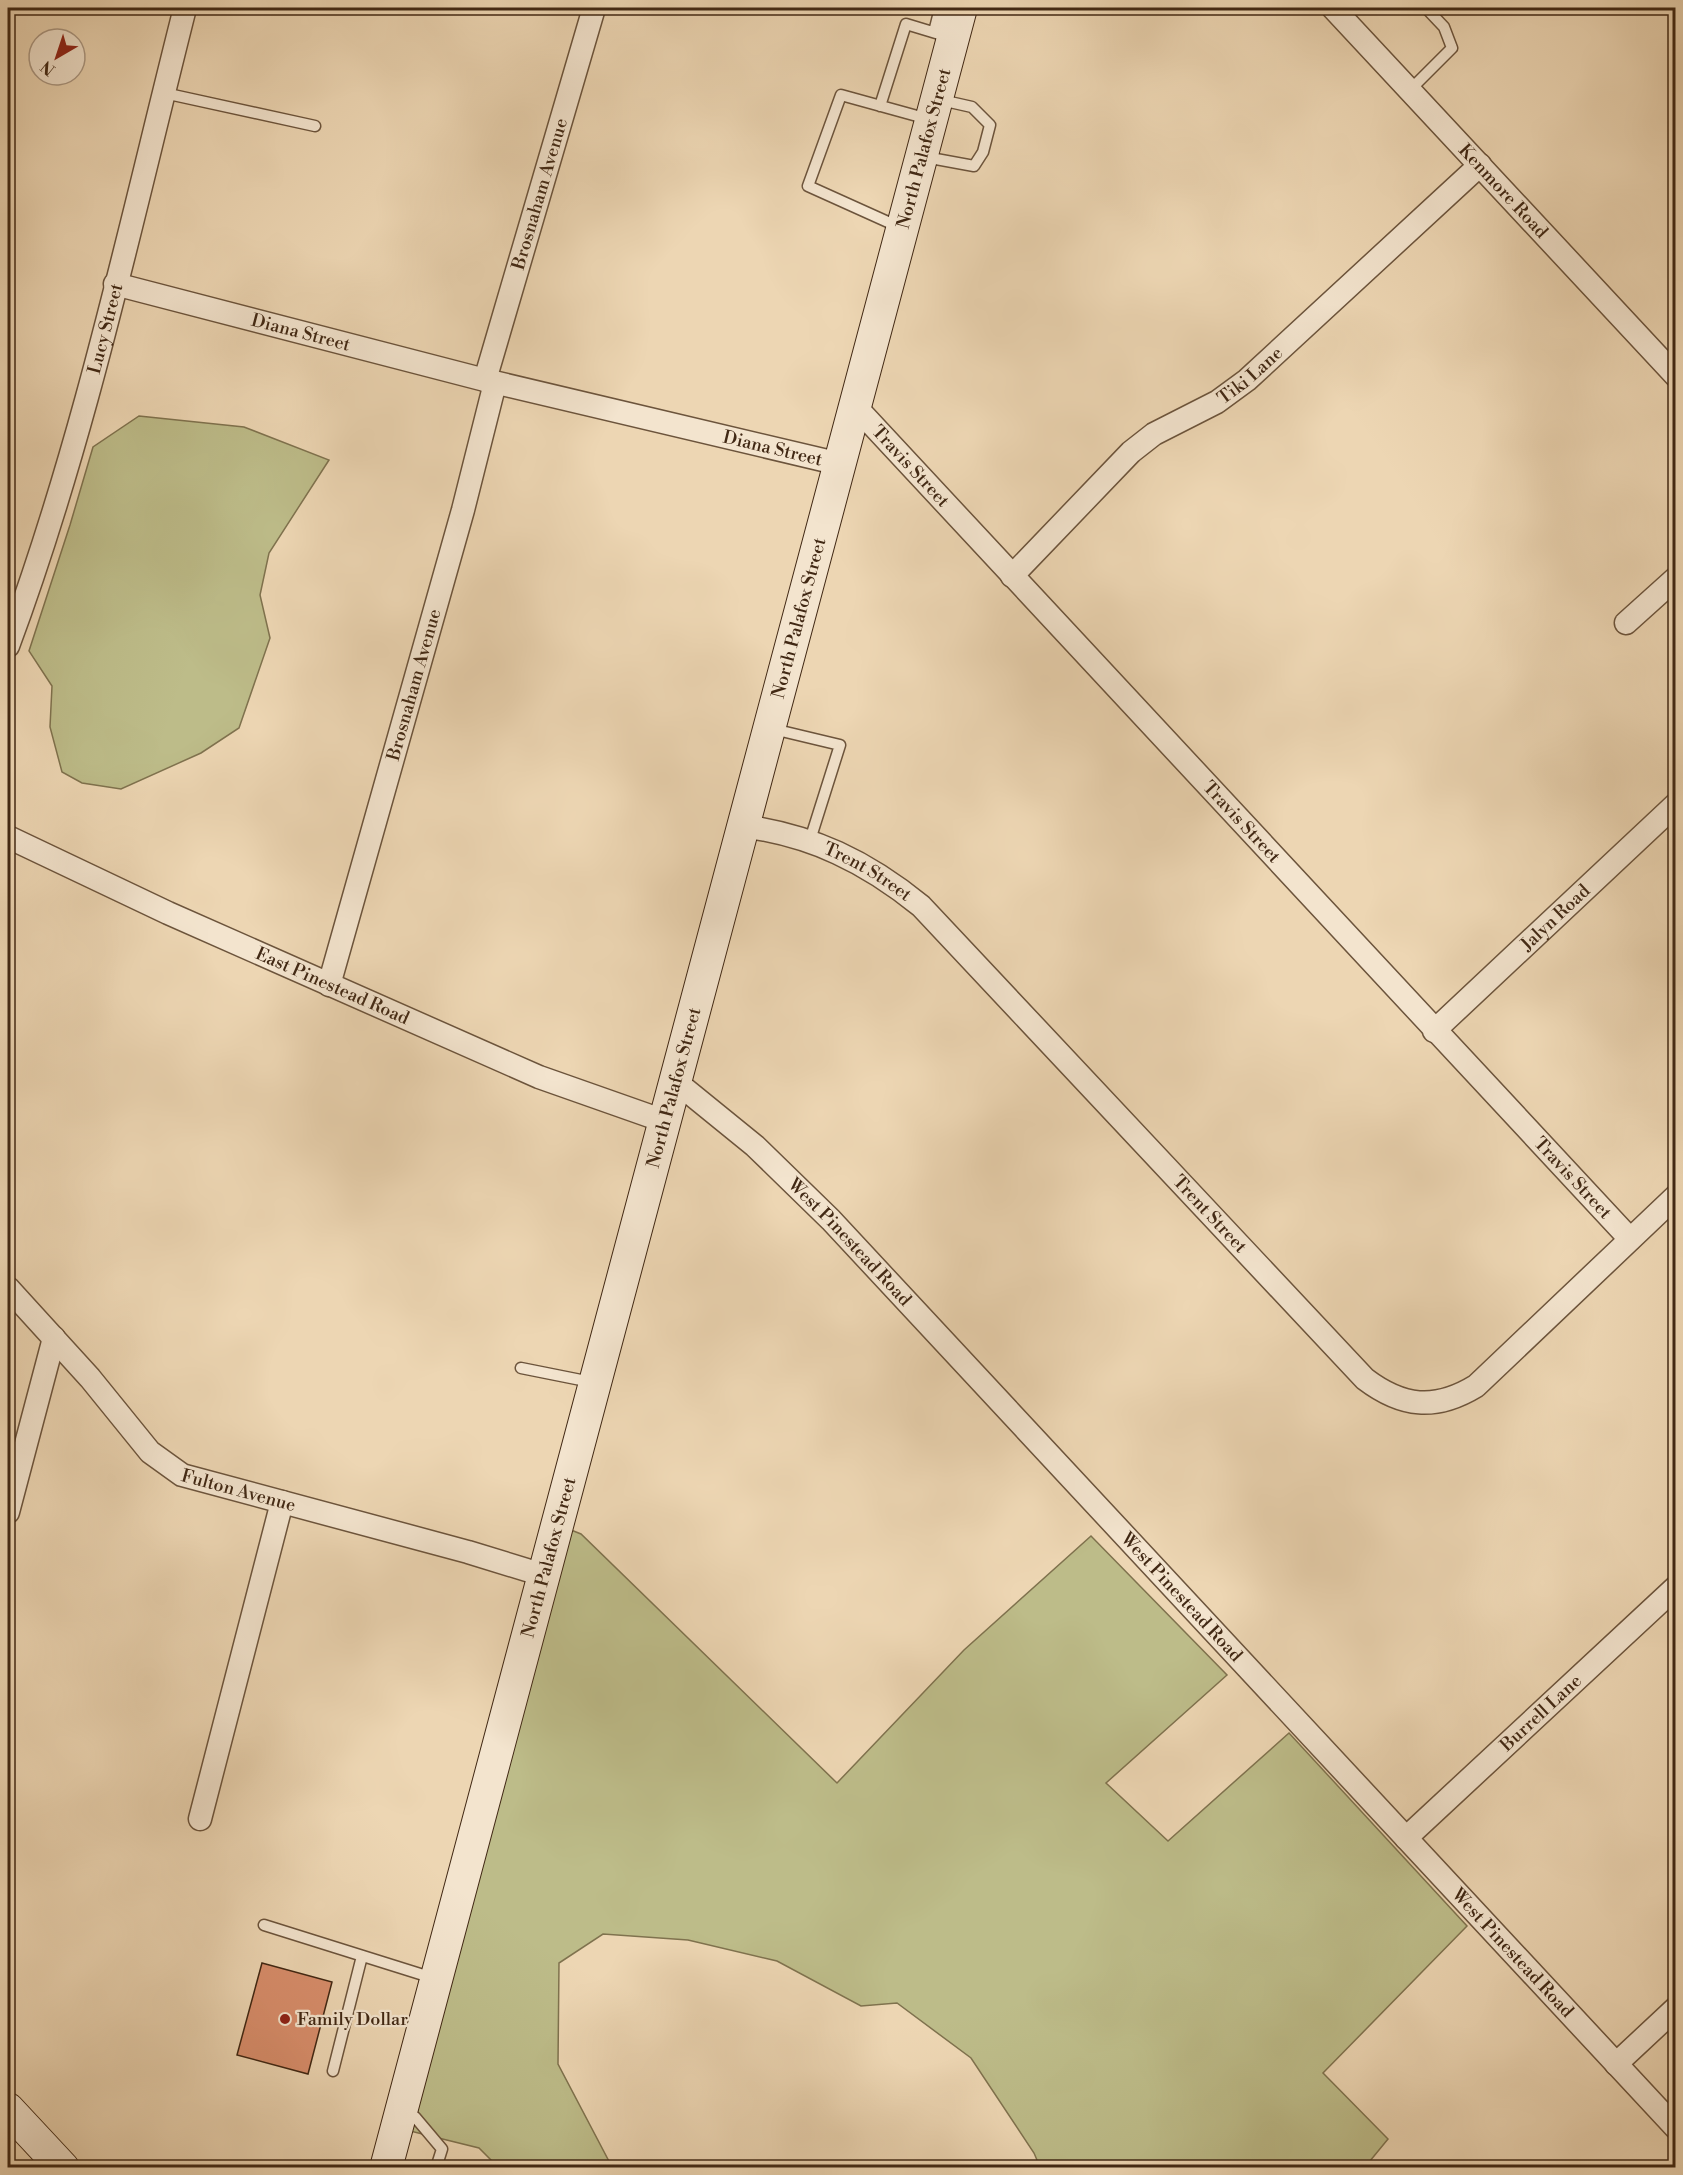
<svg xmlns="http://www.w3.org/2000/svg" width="1683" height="2175" viewBox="0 0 1683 2175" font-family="'Libre Bodoni',serif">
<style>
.green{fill:#bdbc89;stroke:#7f724e;stroke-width:1.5}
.building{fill:#d88e6c;stroke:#412814;stroke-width:1.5}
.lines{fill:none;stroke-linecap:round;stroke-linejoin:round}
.service-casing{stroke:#6c543c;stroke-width:13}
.minor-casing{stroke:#6c543c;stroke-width:25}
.secondary-casing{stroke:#412814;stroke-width:34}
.service{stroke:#f3e4ce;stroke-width:10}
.minor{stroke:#f3e4ce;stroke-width:22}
.secondary{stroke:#f3e4ce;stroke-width:32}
.poi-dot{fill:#8f2418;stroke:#f3e4ce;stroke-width:2}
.labels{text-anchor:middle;stroke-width:4.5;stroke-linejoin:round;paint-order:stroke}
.street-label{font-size:18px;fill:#412814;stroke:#f3e4ce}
.poi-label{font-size:18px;fill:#412814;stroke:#f3e4ce;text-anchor:start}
</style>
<rect width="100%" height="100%" fill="#edd6b3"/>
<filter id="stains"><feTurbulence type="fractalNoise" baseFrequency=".00333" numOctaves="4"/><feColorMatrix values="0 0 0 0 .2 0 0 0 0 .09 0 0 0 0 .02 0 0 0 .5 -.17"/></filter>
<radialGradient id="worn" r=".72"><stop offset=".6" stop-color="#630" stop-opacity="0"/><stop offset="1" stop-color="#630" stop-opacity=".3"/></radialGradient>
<path class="green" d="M 139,416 L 244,427 L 329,460 L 269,553 L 260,595 L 270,638 L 239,728 L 201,753 L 121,789 L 82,783 L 62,772 L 50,727 L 52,686 L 29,651 L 70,525 L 93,447 Z
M 566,1528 L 581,1534 L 837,1783 L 964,1650 L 1091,1536 L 1227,1675 L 1106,1783 L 1168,1841 L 1289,1733 L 1467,1926 L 1323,2073 L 1388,2139 L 1365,2167 L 1040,2167 L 1034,2153 L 971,2058 L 897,2003 L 861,2006 L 777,1961 L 688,1940 L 603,1934 L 559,1963 L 558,2064 L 612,2167 L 498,2167 L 479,2148 L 406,2130 Z"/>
<path class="building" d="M 262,1963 L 332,1982 L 308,2074 L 237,2055 Z"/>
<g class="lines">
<g class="service-casing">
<path id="service" d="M 934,32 L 940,8
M 1410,90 L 1452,48 L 1444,27 L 1426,8
M 164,93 L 315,126
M 880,106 L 906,24 L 949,37
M 925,157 L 974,166 L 983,152 L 990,125 L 972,107 L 941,100
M 899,227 L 808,186 L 841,95 L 928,119
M 773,729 L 840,745 L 810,840
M 521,1368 L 591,1382
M 264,1925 L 433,1978
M 333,2071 L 362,1956
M 403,2114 L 415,2117 L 442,2149 L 436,2168"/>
</g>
<g class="minor-casing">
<g id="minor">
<path id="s1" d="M 1333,8 L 1676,376"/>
<path id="s2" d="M 115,284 L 485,380 L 840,464"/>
<path id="s3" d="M 485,380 L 594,8"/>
<path id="s4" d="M 855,406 L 1630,1239"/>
<path id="s5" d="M 1012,576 L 1131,452 L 1154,434 L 1217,402 L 1247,380 L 1480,165"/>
<path d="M 1626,623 L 1676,578"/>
<path id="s6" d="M 8,646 C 85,439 131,221 185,8"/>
<path id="s7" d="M 742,826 C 812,835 867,862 921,906 L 1365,1379 C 1402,1407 1435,1411 1476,1386 L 1676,1196"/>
<path id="s8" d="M 8,837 L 168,913 L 539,1077 L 664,1121"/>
<path id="s9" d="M 329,985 L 463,510 L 495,383"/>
<path id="s10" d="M 1434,1031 L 1676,804"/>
<path id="s11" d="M 675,1081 L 755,1146 L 831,1220 L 1676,2128"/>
<path id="s12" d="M 8,1288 L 90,1378 L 150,1452 L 182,1475 L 468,1552 L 543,1575"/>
<path d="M 8,1512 L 54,1338"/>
<path d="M 200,1819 L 282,1502"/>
<path id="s13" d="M 1406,1838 L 1676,1587"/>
<path d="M 1616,2064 L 1676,2008"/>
</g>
</g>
<g class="secondary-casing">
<g id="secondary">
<path d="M 8,2109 L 63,2168"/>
<path id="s14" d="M 386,2168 L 961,8"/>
</g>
</g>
<use href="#service" class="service"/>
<use href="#minor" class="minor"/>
<use href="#secondary" class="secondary"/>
</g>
<circle class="poi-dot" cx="285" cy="2019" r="6"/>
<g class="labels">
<g class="street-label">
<text dy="6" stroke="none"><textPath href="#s14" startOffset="2090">North Palafox Street</textPath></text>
<text dy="6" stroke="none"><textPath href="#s1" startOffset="250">Kenmore Road</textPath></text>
<text dy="6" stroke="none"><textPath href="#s3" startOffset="194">Brosnaham Avenue</textPath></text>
<text dy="6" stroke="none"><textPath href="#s6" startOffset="332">Lucy Street</textPath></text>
<text dy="6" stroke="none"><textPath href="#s2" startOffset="192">Diana Street</textPath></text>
<text dy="6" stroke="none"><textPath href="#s5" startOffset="314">Tiki Lane</textPath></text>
<text dy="6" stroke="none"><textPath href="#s2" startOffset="678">Diana Street</textPath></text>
<text dy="6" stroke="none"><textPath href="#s4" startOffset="82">Travis Street</textPath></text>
<text dy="6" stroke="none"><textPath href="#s14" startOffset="1604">North Palafox Street</textPath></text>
<text dy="6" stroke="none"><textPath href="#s9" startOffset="312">Brosnaham Avenue</textPath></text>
<text dy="6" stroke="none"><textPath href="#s4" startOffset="568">Travis Street</textPath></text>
<text dy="6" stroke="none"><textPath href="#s7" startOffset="135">Trent Street</textPath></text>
<text dy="6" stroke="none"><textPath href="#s10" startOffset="166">Jalyn Road</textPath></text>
<text dy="6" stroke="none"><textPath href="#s8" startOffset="357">East Pinestead Road</textPath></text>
<text dy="6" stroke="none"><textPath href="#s14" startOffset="1118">North Palafox Street</textPath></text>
<text dy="6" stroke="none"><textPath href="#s4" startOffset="1054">Travis Street</textPath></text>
<text dy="6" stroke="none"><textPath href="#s7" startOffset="621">Trent Street</textPath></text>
<text dy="6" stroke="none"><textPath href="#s11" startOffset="238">West Pinestead Road</textPath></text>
<text dy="6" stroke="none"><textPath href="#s12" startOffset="315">Fulton Avenue</textPath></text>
<text dy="6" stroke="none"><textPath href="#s14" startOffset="632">North Palafox Street</textPath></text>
<text dy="6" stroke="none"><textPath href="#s11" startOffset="724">West Pinestead Road</textPath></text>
<text dy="6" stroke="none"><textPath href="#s13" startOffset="184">Burrell Lane</textPath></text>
<text dy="6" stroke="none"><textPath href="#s11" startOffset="1210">West Pinestead Road</textPath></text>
</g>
<g class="poi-label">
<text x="297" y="2025">Family Dollar</text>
</g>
</g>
<rect width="1683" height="2175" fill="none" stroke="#edd6b3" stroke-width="30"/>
<rect x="9" y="9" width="1665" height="2157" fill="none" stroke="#412814" stroke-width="3"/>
<rect x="15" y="15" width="1653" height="2145" fill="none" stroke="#412814" stroke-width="1.5"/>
<g transform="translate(57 57) rotate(219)"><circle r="28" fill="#f3e4ce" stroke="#ac9984" stroke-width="1.5"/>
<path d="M0-4.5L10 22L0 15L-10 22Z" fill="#8f2418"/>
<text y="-9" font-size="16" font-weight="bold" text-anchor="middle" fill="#412814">N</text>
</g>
<rect width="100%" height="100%" filter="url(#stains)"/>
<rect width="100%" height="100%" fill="url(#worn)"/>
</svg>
